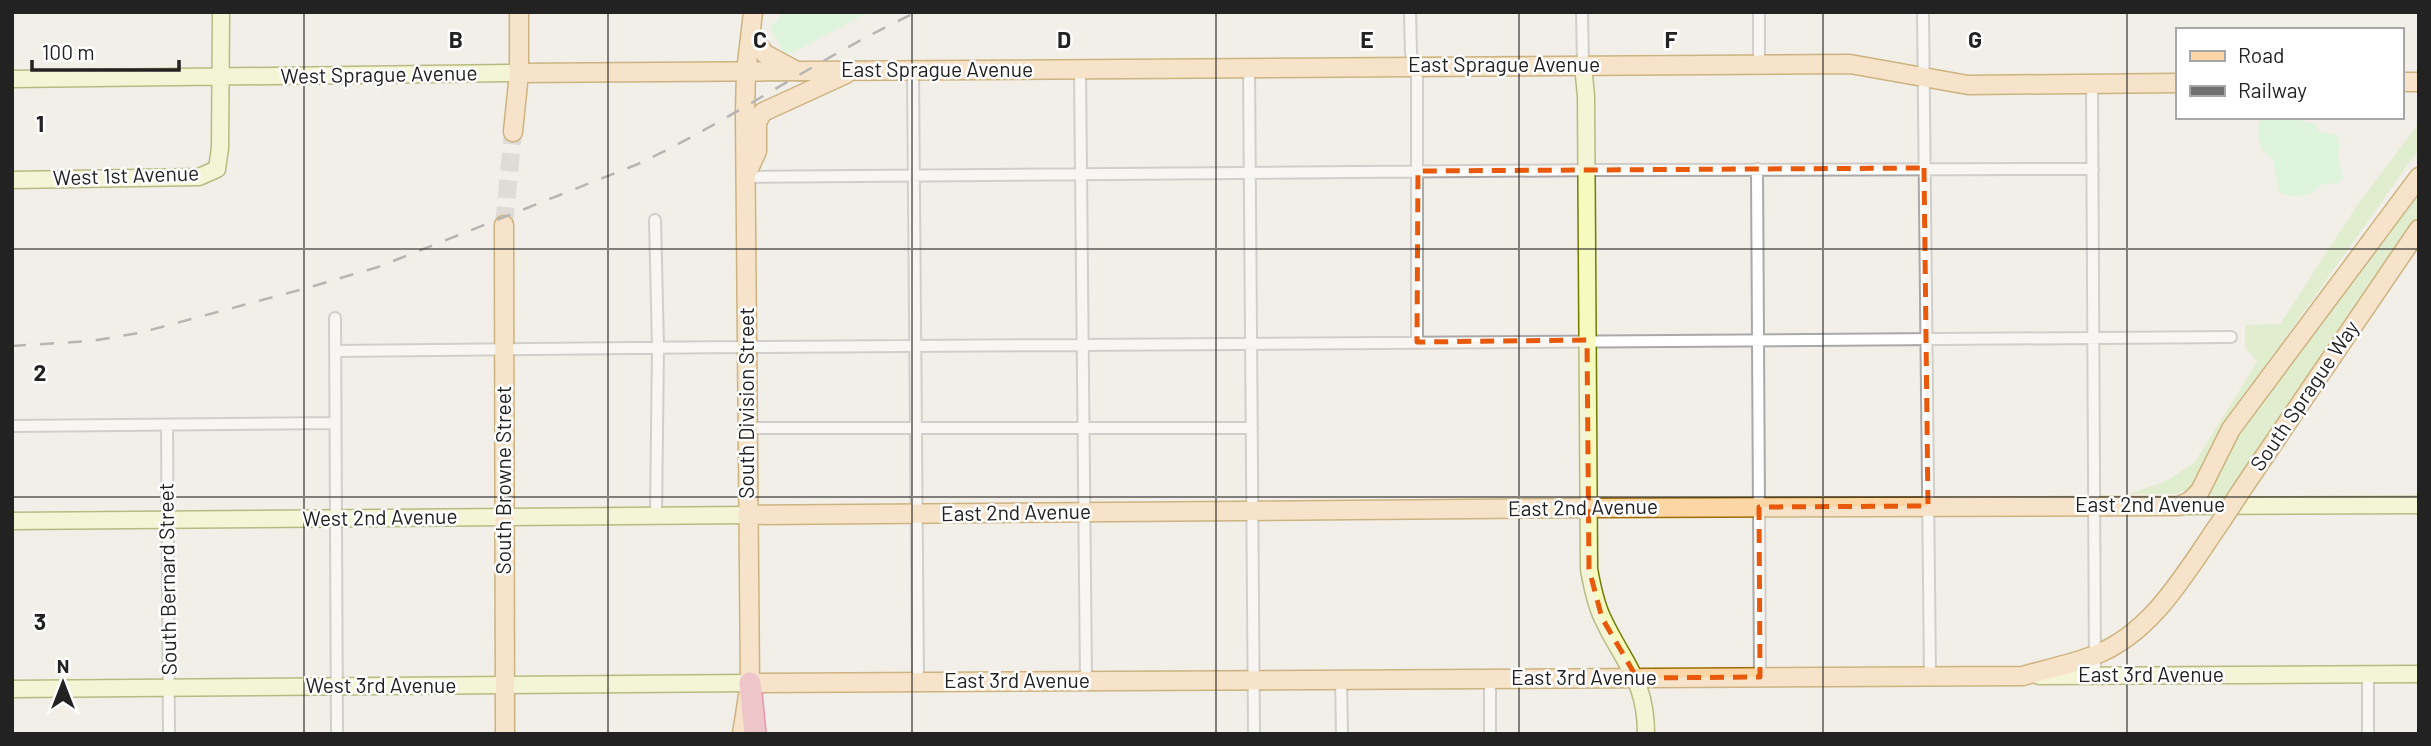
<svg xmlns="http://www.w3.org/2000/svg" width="2431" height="746" viewBox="0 0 2431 746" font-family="Barlow,sans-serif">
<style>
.grass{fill:#cdebb0}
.park{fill:#c8facc}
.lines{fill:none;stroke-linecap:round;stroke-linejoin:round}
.primary-tunnel{stroke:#c8c6c1;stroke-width:18;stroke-dasharray:18 9;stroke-linecap:butt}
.street-casing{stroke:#a9a9a9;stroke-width:14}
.secondary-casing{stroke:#707d05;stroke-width:19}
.primary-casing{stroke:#a06b00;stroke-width:21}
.highway-casing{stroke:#dc2a67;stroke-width:24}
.street{stroke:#fff;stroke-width:10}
.secondary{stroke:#f7fabf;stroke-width:16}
.primary{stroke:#fcd6a4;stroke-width:18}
.highway{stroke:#e892a2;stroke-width:21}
.rail{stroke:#707070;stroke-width:2.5;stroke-dasharray:14 14;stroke-linecap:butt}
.primary-bridge-casing{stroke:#a06b00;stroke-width:21;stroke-linecap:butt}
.primary-bridge{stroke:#fcd6a4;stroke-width:18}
.marked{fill:none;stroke:#e8590c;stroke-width:5;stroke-dasharray:14 9;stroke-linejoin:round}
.grid{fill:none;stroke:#222;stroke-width:2;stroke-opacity:0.55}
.labels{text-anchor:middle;stroke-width:5;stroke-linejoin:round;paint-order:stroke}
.street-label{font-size:21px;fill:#222;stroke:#fff}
.grid-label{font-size:23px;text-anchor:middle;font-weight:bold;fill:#222;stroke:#fff;stroke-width:5;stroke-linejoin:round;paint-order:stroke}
</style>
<rect width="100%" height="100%" fill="#f2efe9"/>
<path class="grass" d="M 2419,123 L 2419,149 L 2257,378 L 2216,439 L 2192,487 L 2176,494 L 2128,494 L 2164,482 L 2194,463 L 2257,362 L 2245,347 L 2245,325 L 2280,324 L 2358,204 Z
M 2419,187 L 2419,218 L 2227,496 L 2207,495 L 2229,440 Z"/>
<path class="park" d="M 783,12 L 869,12 L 794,52 L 784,53 L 770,28 Z
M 2264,117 L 2304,117 L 2303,122 L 2316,124 L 2319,132 L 2337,135 L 2340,146 L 2337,154 L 2344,178 L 2338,183 L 2321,185 L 2310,195 L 2290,196 L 2279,192 L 2273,160 L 2261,149 L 2258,135 L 2259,122 Z"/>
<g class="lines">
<path class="primary-tunnel" d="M 504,225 L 513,132"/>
<g class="street-casing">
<path id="street" d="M 1410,12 L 1411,53 L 1417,78 L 1417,342
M 1582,12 L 1583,65
M 1759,12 L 1759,65
M 1923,12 L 1930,676
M 1249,67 L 1254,734
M 1080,70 L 1086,681
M 913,71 L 918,682
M 2092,83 L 2095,675
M 1757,169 L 1760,677
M 745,177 L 1601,170 L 2093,169
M 655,220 L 658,347 L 656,515
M 335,318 L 337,734
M 335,351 C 583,348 830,346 1078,345 C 1463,342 1847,337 2231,337
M 167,425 L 169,734
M 12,426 L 335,423
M 747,428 L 1252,428
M 2368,674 L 2368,734
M 1341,679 L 1342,734
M 1490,679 L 1490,734"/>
</g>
<g class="secondary-casing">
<path id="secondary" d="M 1583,65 L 1586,96 L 1589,569 C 1592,586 1595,602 1602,617 C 1623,663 1646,679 1646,734
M 12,79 L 519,73
M 12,180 L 199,177 L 217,169 L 220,148 L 221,12
M 2179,506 L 2419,505
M 12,521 L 747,515
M 2039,676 L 2419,674
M 12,689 L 750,683"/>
</g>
<g class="primary-casing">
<path id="primary" d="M 751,35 L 765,54 L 793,69
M 519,73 L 1850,64 L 1968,85 L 2177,83
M 2401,82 L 2419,82
M 513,132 L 519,73 L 519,12
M 748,171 L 757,151 L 757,122 L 763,112 L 846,74
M 504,225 L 505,734
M 2245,485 L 2419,229
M 747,515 L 1588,508 L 2179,506 L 2190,501 L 2200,491 L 2231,429 L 2419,177
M 750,683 L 2023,676 C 2047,669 2072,664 2095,655 C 2154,632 2187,570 2222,520
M 742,734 L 750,683 L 745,114 L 746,72 L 753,12"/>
</g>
<g class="highway-casing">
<path id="highway" d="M 750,683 L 755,734"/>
</g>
<use href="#street" class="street"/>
<use href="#secondary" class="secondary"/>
<use href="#primary" class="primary"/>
<use href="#highway" class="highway"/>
<path class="rail" d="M 12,346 L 91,341 L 139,333 L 307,288 L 378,267 L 638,164 C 734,119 821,56 917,12"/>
<g class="primary-bridge-casing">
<path id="primary-bridge" d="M 2222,520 L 2245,485"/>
</g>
<use href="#primary-bridge" class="primary-bridge"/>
</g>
<path d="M0 0H2431V746H0ZM 1924,168 L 1928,506 L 1759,507 L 1760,677 L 1637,678 L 1602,618 L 1589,569 L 1587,340 L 1417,342 L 1418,171 Z" fill="#f2efe9" fill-opacity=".55" fill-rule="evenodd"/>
<path class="marked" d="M 1924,168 L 1928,506 L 1759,507 L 1760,677 L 1637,678 L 1602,618 L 1589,569 L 1587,340 L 1417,342 L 1418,171 Z"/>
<path class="grid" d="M 304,12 L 304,734M 608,12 L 608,734M 912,12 L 912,734M 1216,12 L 1216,734M 1519,12 L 1519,734M 1823,12 L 1823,734M 2127,12 L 2127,734M 12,249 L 2419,249M 12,497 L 2419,497"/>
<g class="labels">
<g class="street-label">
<text x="1504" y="72">East Sprague Avenue</text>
<text x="937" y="77">East Sprague Avenue</text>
<text transform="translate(379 75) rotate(-1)" y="7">West Sprague Avenue</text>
<text transform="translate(126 176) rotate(-2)" y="7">West 1st Avenue</text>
<text transform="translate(2305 396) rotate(-56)" y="7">South Sprague Way</text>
<text transform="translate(747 403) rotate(-90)" y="7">South Division Street</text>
<text transform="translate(504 480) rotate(-90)" y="7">South Browne Street</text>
<text x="2150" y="512">East 2nd Avenue</text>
<text transform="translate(1583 508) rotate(-1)" y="7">East 2nd Avenue</text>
<text transform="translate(1016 513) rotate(-1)" y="7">East 2nd Avenue</text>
<text transform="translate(380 518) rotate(-1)" y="7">West 2nd Avenue</text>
<text transform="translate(168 579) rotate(-91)" y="7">South Bernard Street</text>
<text x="2151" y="682">East 3rd Avenue</text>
<text x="1584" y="685">East 3rd Avenue</text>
<text x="1017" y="688">East 3rd Avenue</text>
<text x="381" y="693">West 3rd Avenue</text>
</g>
</g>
<g class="grid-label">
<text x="456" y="48">B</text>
<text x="760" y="48">C</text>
<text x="1064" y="48">D</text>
<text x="1367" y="48">E</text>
<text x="1671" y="48">F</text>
<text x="1975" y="48">G</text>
<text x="40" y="132">1</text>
<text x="40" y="381">2</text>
<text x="40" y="630">3</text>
</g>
<rect width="2431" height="746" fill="none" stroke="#222222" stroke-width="28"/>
<rect x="2176" y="28" width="228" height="91" fill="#ffffff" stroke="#a7a7a7" stroke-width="2"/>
<rect x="2190" y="51" width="35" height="10" fill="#fcd6a4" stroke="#a7a7a7" stroke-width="2"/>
<text x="2238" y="63" font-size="21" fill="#222222">Road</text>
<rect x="2190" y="86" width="35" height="10" fill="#707070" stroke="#a7a7a7" stroke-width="2"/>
<text x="2238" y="98" font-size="21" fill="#222222">Railway</text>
<g transform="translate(63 683)" stroke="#ffffff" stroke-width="5" paint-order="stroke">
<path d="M0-5L12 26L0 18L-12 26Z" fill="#222222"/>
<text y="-10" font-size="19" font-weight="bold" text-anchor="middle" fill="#222222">N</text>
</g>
<path d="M32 60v10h147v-10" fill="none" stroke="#222222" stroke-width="3.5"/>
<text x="42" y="60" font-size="21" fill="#222222" stroke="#ffffff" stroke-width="5" paint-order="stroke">100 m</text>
</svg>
